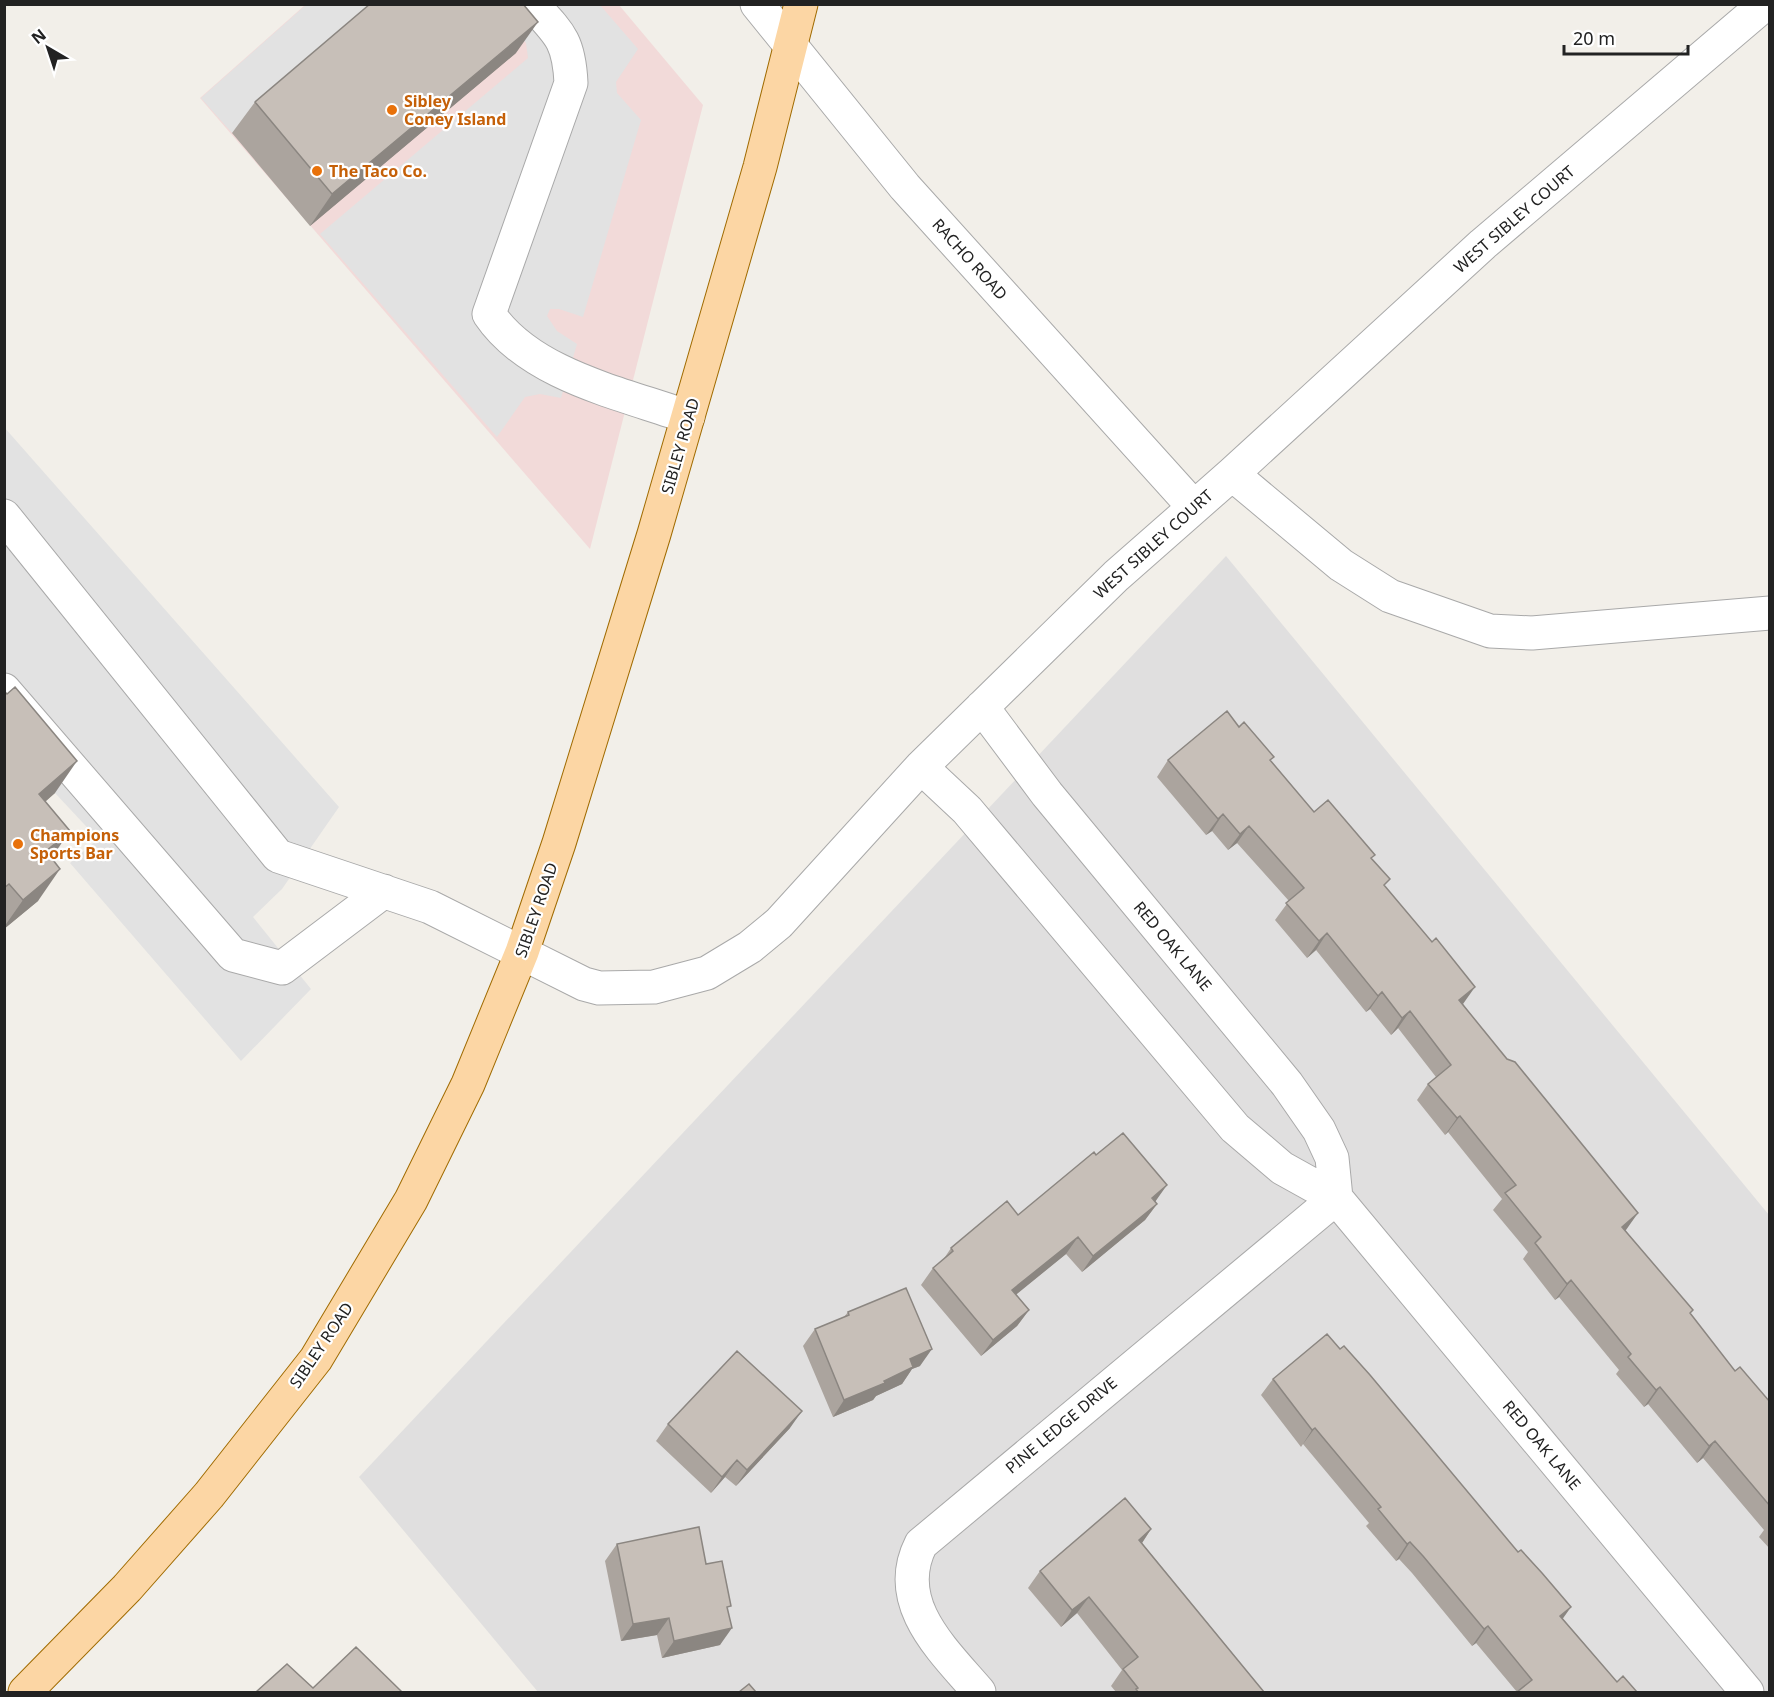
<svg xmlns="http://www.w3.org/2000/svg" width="1774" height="1697" viewBox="0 0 1774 1697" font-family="'Noto Sans',sans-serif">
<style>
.residential{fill:#e0dfdf}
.commercial{fill:#f2dad9}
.parking{fill:#e2e2e2}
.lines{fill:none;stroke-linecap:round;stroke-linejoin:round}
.minor-casing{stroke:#a9a9a9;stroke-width:35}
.major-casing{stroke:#a06b00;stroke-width:35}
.minor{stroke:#fff;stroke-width:33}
.major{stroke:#fcd6a4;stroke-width:33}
.wall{fill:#aba49e}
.shaded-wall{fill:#8b8681}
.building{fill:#c7bfb8;stroke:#8b8681;stroke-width:1.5}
.food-dot{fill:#e8710a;stroke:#fff;stroke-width:2}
.labels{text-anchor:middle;stroke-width:4.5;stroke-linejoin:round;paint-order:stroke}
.food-label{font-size:16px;font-weight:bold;fill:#c56008;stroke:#fff;text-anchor:start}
.street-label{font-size:16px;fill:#222;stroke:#fff}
</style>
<rect width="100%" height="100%" fill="#f2efe9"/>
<path class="residential" d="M 1226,556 L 1769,1215 L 1769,1692 L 538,1692 L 359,1477 Z"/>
<path class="commercial" d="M 305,5 L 619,5 L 703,105 L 590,549 L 200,98 Z"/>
<path class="parking" d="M 306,5 L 386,5 L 232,133 L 201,98 Z
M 493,5 L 600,5 L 638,49 L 616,82 L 617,93 L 641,120 L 583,317 L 559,309 L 550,309 L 547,316 L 557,331 L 577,344 L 561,398 L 540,394 L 525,397 L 497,437 L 320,234 L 528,58 L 526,43 Z
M 4,427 L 339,807 L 282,889 L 253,917 L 311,989 L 241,1061 L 70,863 L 98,839 L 55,793 L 5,730 Z"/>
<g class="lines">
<g class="minor-casing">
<path id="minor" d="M 532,4 C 560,34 569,41 571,83 L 489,314 C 530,375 621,393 688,417
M 757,4 L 905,187 L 1193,506
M 1232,474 L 1341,565 L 1390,596 L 1490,631 L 1532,633 L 1770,613
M 4,516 L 278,856 L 430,907 L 584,984 L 599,988 L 654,987 L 707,973 L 750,947 L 779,923 L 921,767 L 1116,576 L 1232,474 L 1483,244 L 1765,4
M 4,690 L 233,955 L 282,968 L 384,891
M 982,707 L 1047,794 L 1287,1084 L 1319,1130 L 1332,1158 L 1336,1198
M 921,767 L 967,810 L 1235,1128 L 1282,1168 L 1336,1198 L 1747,1692
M 979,1692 C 943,1650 891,1603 921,1544 L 1336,1198"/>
</g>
<g class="major-casing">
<path id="major" d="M 25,1692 L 127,1588 L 209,1495 L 316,1359 L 411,1200 L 468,1084 L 522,952 L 559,843 L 654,534 L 760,167 L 801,4"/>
</g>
<use href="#minor" class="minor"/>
<use href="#major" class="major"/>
</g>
<path class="wall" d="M 516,53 L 310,226 L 232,133 L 255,102 Z
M 4,691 L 55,793 L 45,802 L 51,858 L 38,901 L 4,929 Z
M 1239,727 L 1271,761 L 1314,812 L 1372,859 L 1385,886 L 1463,1004 L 1625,1230 L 1735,1371 L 1770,1402 L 1770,1549 L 1759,1537 L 1764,1530 L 1703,1458 L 1697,1463 L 1648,1404 L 1644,1407 L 1616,1374 L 1619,1370 L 1559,1297 L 1555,1300 L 1523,1259 L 1528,1252 L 1493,1210 L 1502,1199 L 1448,1132 L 1445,1135 L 1417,1100 L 1428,1084 L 1436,1077 L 1398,1028 L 1391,1035 L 1370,1009 L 1366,1012 L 1316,950 L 1307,958 L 1275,920 L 1289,901 L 1237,843 L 1228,850 L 1212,831 L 1206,835 L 1157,777 L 1168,760 Z
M 1096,1155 L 1157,1204 L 1145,1220 L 1082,1272 L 1066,1254 L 1016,1294 L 1029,1310 L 1017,1326 L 981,1356 L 921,1285 L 933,1268 L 943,1260 L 951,1248 L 1018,1215 Z
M 848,1312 L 920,1366 L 912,1369 L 902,1384 L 876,1396 L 873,1400 L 833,1417 L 803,1346 L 815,1329 L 844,1317 Z
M 1273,1379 L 1563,1619 L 1617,1682 L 1637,1692 L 1517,1692 L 1476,1643 L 1472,1646 L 1412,1573 L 1399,1559 L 1396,1561 L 1366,1526 L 1369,1523 L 1303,1444 L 1301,1447 L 1261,1395 Z
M 668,1424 L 790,1428 L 736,1486 L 725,1477 L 711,1493 L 656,1441 Z
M 1151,1529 L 1142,1543 L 1264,1692 L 1116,1692 L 1111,1686 L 1122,1670 L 1077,1613 L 1061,1627 L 1028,1588 L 1040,1571 Z
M 617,1544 L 706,1564 L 728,1610 L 720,1645 L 662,1658 L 657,1635 L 621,1641 L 605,1561 Z"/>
<path class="shaded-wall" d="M 538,22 L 516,53 L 310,226 L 332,194 Z
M 77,761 L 55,793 L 17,826 L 39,794 Z
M 1223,814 L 1212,831 L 1206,835 L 1218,819 Z
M 1249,826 L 1237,843 L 1228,850 L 1240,834 Z
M 70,831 L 48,863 L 46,851 Z
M 60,869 L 38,901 L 4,929 L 4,927 L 23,900 Z
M 1327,933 L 1316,950 L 1307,958 L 1319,941 Z
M 1475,987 L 1463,1004 L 1448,1017 L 1459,1000 Z
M 1382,992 L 1370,1009 L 1366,1012 L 1378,996 Z
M 1410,1011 L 1398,1028 L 1391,1035 L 1402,1018 Z
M 1460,1116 L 1448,1132 L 1445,1135 L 1457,1118 Z
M 1167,1185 L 1155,1202 L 1152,1198 Z
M 1157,1204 L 1145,1220 L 1082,1272 L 1093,1256 Z
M 1638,1213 L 1626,1230 L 1610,1243 L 1622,1227 Z
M 1078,1237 L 1066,1254 L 1001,1307 L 1012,1290 Z
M 1571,1280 L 1559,1297 L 1555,1300 L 1567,1284 Z
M 1029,1310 L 1017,1326 L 981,1356 L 993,1340 Z
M 932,1349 L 920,1366 L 912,1369 L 902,1384 L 876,1396 L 873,1400 L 833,1417 L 844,1400 L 884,1381 L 910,1359 Z
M 1660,1387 L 1648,1404 L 1644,1407 L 1656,1390 Z
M 802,1411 L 790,1428 L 736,1486 L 747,1470 Z
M 1315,1428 L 1303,1444 L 1301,1447 L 1312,1430 Z
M 1715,1441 L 1703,1458 L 1697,1463 L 1709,1446 Z
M 737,1460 L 725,1477 L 711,1493 L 722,1477 Z
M 1151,1529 L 1140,1546 L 1139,1540 Z
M 1410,1542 L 1399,1559 L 1396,1561 L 1407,1544 Z
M 1089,1597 L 1077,1613 L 1061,1627 L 1072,1610 Z
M 1571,1607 L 1559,1624 L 1560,1616 Z
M 669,1618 L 657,1635 L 621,1641 L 633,1624 Z
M 1488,1626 L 1476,1643 L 1472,1646 L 1484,1629 Z
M 732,1628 L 720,1645 L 662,1658 L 674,1641 Z"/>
<path class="building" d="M 370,4 L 523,4 L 538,22 L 332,194 L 255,102 Z
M 15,687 L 77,761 L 39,794 L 70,831 L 46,851 L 60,869 L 23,900 L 9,884 L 4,888 L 4,691 L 7,694 Z
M 1227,711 L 1239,727 L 1244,722 L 1274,757 L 1270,760 L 1314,812 L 1328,800 L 1375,855 L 1371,858 L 1390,879 L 1384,885 L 1432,942 L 1436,938 L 1475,987 L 1459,1000 L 1507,1059 L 1515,1062 L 1638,1213 L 1622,1227 L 1693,1310 L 1690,1313 L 1735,1371 L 1740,1367 L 1770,1402 L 1770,1506 L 1715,1441 L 1709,1446 L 1660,1387 L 1656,1390 L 1628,1357 L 1631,1354 L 1571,1280 L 1567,1284 L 1535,1243 L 1541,1237 L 1505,1193 L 1516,1185 L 1460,1116 L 1457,1118 L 1428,1084 L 1451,1065 L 1410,1011 L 1402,1018 L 1382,992 L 1378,996 L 1327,933 L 1319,941 L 1286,903 L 1304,888 L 1249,826 L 1240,834 L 1223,814 L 1218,819 L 1168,760 Z
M 1123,1133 L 1167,1185 L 1152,1198 L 1157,1204 L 1093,1256 L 1078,1237 L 1012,1290 L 1029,1310 L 993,1340 L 933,1268 L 953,1251 L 951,1248 L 1007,1201 L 1018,1215 L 1094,1152 L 1096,1155 Z
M 906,1288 L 932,1349 L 910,1359 L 913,1367 L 884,1381 L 885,1383 L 844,1400 L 815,1329 L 849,1315 L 848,1312 Z
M 1327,1334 L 1340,1349 L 1344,1346 L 1370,1375 L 1518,1552 L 1521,1550 L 1542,1573 L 1571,1607 L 1560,1616 L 1617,1682 L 1623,1676 L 1637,1692 L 1517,1692 L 1532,1680 L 1488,1626 L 1484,1629 L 1423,1556 L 1410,1542 L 1407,1544 L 1378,1509 L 1381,1507 L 1315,1428 L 1312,1430 L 1273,1379 Z
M 737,1351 L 802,1411 L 747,1470 L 737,1460 L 722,1477 L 668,1424 Z
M 1125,1498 L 1151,1529 L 1139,1540 L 1264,1692 L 1138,1692 L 1136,1689 L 1138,1688 L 1123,1669 L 1138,1657 L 1089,1597 L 1072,1610 L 1040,1571 Z
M 699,1527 L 706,1564 L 722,1561 L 731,1606 L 727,1607 L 732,1628 L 674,1641 L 669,1618 L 633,1624 L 617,1544 Z
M 356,1647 L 402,1692 L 256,1692 L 287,1664 L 313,1688 Z
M 749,1684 L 756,1692 L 739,1692 Z"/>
<g class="food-dot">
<circle cx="392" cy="110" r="6"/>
<circle cx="317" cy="171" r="6"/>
<circle cx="18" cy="844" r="6"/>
</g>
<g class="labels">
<g class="food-label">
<text x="404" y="107">Sibley<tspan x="404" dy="18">Coney Island</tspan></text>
<text x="329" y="177">The Taco Co.</text>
<text x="30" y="841">Champions<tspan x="30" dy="18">Sports Bar</tspan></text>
</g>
<g class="street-label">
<text transform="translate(1514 219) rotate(-41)" y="6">WEST SIBLEY COURT</text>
<text transform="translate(970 259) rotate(48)" y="6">RACHO ROAD</text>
<text transform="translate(680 446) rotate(-74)" y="6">SIBLEY ROAD</text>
<text transform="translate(1153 544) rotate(-42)" y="6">WEST SIBLEY COURT</text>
<text transform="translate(536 910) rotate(-71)" y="6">SIBLEY ROAD</text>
<text transform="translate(1173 946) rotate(50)" y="6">RED OAK LANE</text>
<text transform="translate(321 1345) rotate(-56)" y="6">SIBLEY ROAD</text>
<text transform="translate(1061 1425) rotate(-40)" y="6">PINE LEDGE DRIVE</text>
<text transform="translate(1542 1445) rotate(50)" y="6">RED OAK LANE</text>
</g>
</g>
<rect width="1774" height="1697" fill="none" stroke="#222222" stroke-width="12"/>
<g transform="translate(48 48) rotate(321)" stroke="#ffffff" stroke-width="4.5" paint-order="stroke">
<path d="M0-4.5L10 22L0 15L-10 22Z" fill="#222222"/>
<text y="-9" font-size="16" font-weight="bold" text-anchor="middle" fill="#222222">N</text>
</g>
<path d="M1564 45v9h124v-9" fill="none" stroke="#222222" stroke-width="3"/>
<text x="1573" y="45" font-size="18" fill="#222222" stroke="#ffffff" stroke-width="4.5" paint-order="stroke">20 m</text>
</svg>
